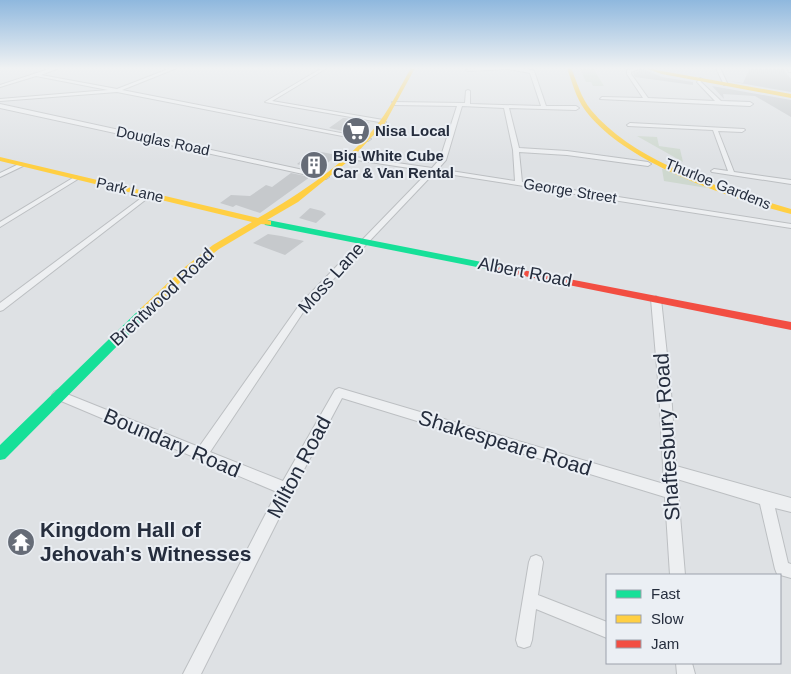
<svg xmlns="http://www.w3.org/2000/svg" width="791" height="674" viewBox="0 0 791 674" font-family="Arial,sans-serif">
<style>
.green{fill:#ced8cf}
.building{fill:#c6c9cc}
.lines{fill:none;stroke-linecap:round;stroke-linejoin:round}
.street-casing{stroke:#bcbfc2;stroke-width:2}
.street{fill:#edeff1;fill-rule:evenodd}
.fast{fill:#16e098;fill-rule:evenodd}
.slow{fill:#ffcf43;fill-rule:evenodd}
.jam{fill:#f24e42;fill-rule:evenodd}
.labels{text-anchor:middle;stroke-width:4;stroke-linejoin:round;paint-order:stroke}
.far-poi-label{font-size:15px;font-weight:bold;fill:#252d3d;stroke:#ebeff4;text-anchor:start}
.far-street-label{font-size:15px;fill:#252d3d;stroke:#ebeff4}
.street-label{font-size:18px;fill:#252d3d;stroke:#ebeff4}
.near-street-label{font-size:21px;fill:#252d3d;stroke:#ebeff4}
.near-poi-label{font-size:21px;font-weight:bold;fill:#252d3d;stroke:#ebeff4;text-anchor:start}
</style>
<rect width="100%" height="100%" fill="#dee1e4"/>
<path class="green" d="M 580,68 L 593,68 L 604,86 L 593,86 L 591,82 L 586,82 Z
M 637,136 L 657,137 L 659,146 L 680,149 L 683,162 Z
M 662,169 L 671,170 L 707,188 L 664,181 Z"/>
<path class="building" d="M 750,68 L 782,68 L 791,79 L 791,92 L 728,81 L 743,83 Z
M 643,69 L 662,77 L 693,82 L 693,85 L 635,77 L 633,73 Z
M 712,86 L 791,100 L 791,117 L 755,96 L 723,94 L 724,99 Z
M 343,118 L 345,118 L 370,122 L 357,134 L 329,128 Z
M 316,151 L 337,155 L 318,171 L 300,167 L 303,166 L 297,164 L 312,152 Z
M 291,173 L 310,177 L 260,213 L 236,205 L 233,207 L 220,203 L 231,195 L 250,196 L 266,185 L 272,187 Z
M 310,208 L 322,211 L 326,214 L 316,223 L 299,218 Z
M 268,234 L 281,236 L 304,241 L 285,255 L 253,243 Z"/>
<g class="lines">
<g class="street-casing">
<path id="street" d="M 52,68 L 59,68 L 41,75 L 117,89 L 171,68 L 177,68 L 122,90 L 371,139 L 368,141 L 117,92 L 0,101 L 0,99 L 108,90 L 36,76 L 0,87 L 0,85 Z
M 322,68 L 327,68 L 272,101 L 383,120 L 386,122 L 385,123 L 265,102 Z
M 477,68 L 524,68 L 534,71 L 546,106 L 576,106 L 579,108 L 576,110 L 509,108 L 519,148 L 567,151 L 648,162 L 651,164 L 648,166 L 567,155 L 519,152 L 522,182 L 791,224 L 791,228 L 435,172 L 306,308 L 210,452 L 283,481 L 335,390 L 339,388 L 664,484 L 659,392 L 651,299 L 656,296 L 661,299 L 671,392 L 676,466 L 791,498 L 791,512 L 775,508 L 788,563 L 791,564 L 791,578 L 777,574 L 775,569 L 760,504 L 677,479 L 685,575 L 670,575 L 665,497 L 342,398 L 291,494 L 201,674 L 183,674 L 277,492 L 54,398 L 52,395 L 54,392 L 58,390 L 62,392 L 199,447 L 300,304 L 429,171 L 350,159 L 347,157 L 348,156 L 432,168 L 440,159 L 457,106 L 394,105 L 392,102 L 465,103 L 466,91 L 468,90 L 470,91 L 470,104 L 541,106 L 530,73 L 509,69 L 468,71 L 466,70 ZM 462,106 L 504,108 L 513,150 L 515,181 L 438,169 L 446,160 Z
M 635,68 L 642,68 L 631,72 L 631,74 L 648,98 L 715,101 L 697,82 L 700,78 L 702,79 L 701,82 L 721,101 L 750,102 L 753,104 L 750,106 L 600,99 L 602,97 L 643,98 L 627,74 L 627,70 Z
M 716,68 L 720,68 L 728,85 L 724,85 Z
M 787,68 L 791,68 L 791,72 L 789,72 Z
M 0,104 L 326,175 L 329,177 L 326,179 L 0,108 Z
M 630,123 L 744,129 L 745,130 L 742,132 L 718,131 L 734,172 L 791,180 L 791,184 L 712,172 L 711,171 L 714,169 L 728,171 L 713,130 L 628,126 L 627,125 Z
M 21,163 L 24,165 L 23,166 L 0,177 L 0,173 Z
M 76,176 L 79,178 L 78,179 L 0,227 L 0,222 Z
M 148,193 L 153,194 L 3,310 L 0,311 L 0,303 Z
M 536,555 L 541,557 L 543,562 L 538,595 L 607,622 L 607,638 L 536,609 L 532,640 L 530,646 L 524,648 L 518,646 L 516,640 L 529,562 L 531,557 Z
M 676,663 L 692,663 L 695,674 L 677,674 Z"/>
</g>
<use href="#street" class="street"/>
<path class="fast" d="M 268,220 L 502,266 L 507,269 L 502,272 L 265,225 L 264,223 Z
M 145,307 L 149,308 L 150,311 L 149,314 L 5,459 L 0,460 L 0,445 L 141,308 Z"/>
<path class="slow" d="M 411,68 L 415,68 L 385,123 L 352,158 L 298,202 L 267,220 L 271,221 L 271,225 L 261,224 L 219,249 L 191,271 L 149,314 L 141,314 L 140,311 L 141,308 L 185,267 L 213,245 L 252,222 L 0,161 L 0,157 L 258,218 C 300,194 351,160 380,121 C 392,105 401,85 411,68 Z
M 567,68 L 571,68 C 577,82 581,98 591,110 C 637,165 725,189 791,209 L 791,214 C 729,198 624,163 585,110 C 576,98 572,82 567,68 Z
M 645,68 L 791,94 L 791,98 L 662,74 Z"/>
<path class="jam" d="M 502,266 L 791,322 L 791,330 L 499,271 L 497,269 L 499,267 Z"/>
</g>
<linearGradient id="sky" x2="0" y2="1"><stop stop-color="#8fb8de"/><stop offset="0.42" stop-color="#f0f2f3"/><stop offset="1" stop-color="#f0f2f3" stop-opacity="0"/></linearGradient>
<rect width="791" height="162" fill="url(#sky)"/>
<defs>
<g id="supermarket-disc" transform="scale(1.4375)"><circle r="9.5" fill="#666c77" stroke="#ebeff4"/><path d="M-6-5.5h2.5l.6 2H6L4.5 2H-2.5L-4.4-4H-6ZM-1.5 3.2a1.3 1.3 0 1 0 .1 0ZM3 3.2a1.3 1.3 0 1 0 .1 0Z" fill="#fff"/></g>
<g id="building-disc" transform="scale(1.4375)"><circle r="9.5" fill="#666c77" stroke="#ebeff4"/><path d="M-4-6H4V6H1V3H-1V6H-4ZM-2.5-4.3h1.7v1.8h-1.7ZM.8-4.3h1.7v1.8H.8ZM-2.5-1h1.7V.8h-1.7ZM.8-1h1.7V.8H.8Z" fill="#fff"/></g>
<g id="temple-disc" transform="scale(1.4375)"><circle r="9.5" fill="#666c77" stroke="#ebeff4"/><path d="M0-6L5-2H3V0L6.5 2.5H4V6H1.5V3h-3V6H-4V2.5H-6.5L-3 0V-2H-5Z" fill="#fff"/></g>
</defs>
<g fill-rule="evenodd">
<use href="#supermarket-disc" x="356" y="131"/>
<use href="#building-disc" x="314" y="165"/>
<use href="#temple-disc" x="21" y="542"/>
</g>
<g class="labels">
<g class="far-poi-label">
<text x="375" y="136">Nisa Local</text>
<text x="333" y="161">Big White Cube<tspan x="333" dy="17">Car &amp; Van Rental</tspan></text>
</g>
<g class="far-street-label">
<text transform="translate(163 141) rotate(12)" y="5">Douglas Road</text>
<text transform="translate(718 184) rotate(22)" y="5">Thurloe Gardens</text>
<text transform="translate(130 190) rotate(13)" y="5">Park Lane</text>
<text transform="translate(570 191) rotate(9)" y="5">George Street</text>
</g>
<g class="street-label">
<text transform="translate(525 272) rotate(11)" y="6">Albert Road</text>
<text transform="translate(331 278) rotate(-48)" y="6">Moss Lane</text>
<text transform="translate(162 297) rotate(-43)" y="6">Brentwood Road</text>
</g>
<g class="near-street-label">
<text transform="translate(667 437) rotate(-94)" y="7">Shaftesbury Road</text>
<text transform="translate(172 443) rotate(23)" y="7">Boundary Road</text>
<text transform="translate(505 443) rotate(17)" y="7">Shakespeare Road</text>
<text transform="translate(299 467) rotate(-62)" y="7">Milton Road</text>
</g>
<g class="near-poi-label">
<text x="40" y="537">Kingdom Hall of<tspan x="40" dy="24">Jehovah's Witnesses</tspan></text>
</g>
</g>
<rect x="606" y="574" width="175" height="90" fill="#ebeff4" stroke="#9ca1ab"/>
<rect x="616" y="590" width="25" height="8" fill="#16e098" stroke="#9ca1ab"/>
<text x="651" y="599" font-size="15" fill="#252d3d">Fast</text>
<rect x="616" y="615" width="25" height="8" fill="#ffcf43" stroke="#9ca1ab"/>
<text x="651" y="624" font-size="15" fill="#252d3d">Slow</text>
<rect x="616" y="640" width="25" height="8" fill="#f24e42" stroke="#9ca1ab"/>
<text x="651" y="649" font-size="15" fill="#252d3d">Jam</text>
</svg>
